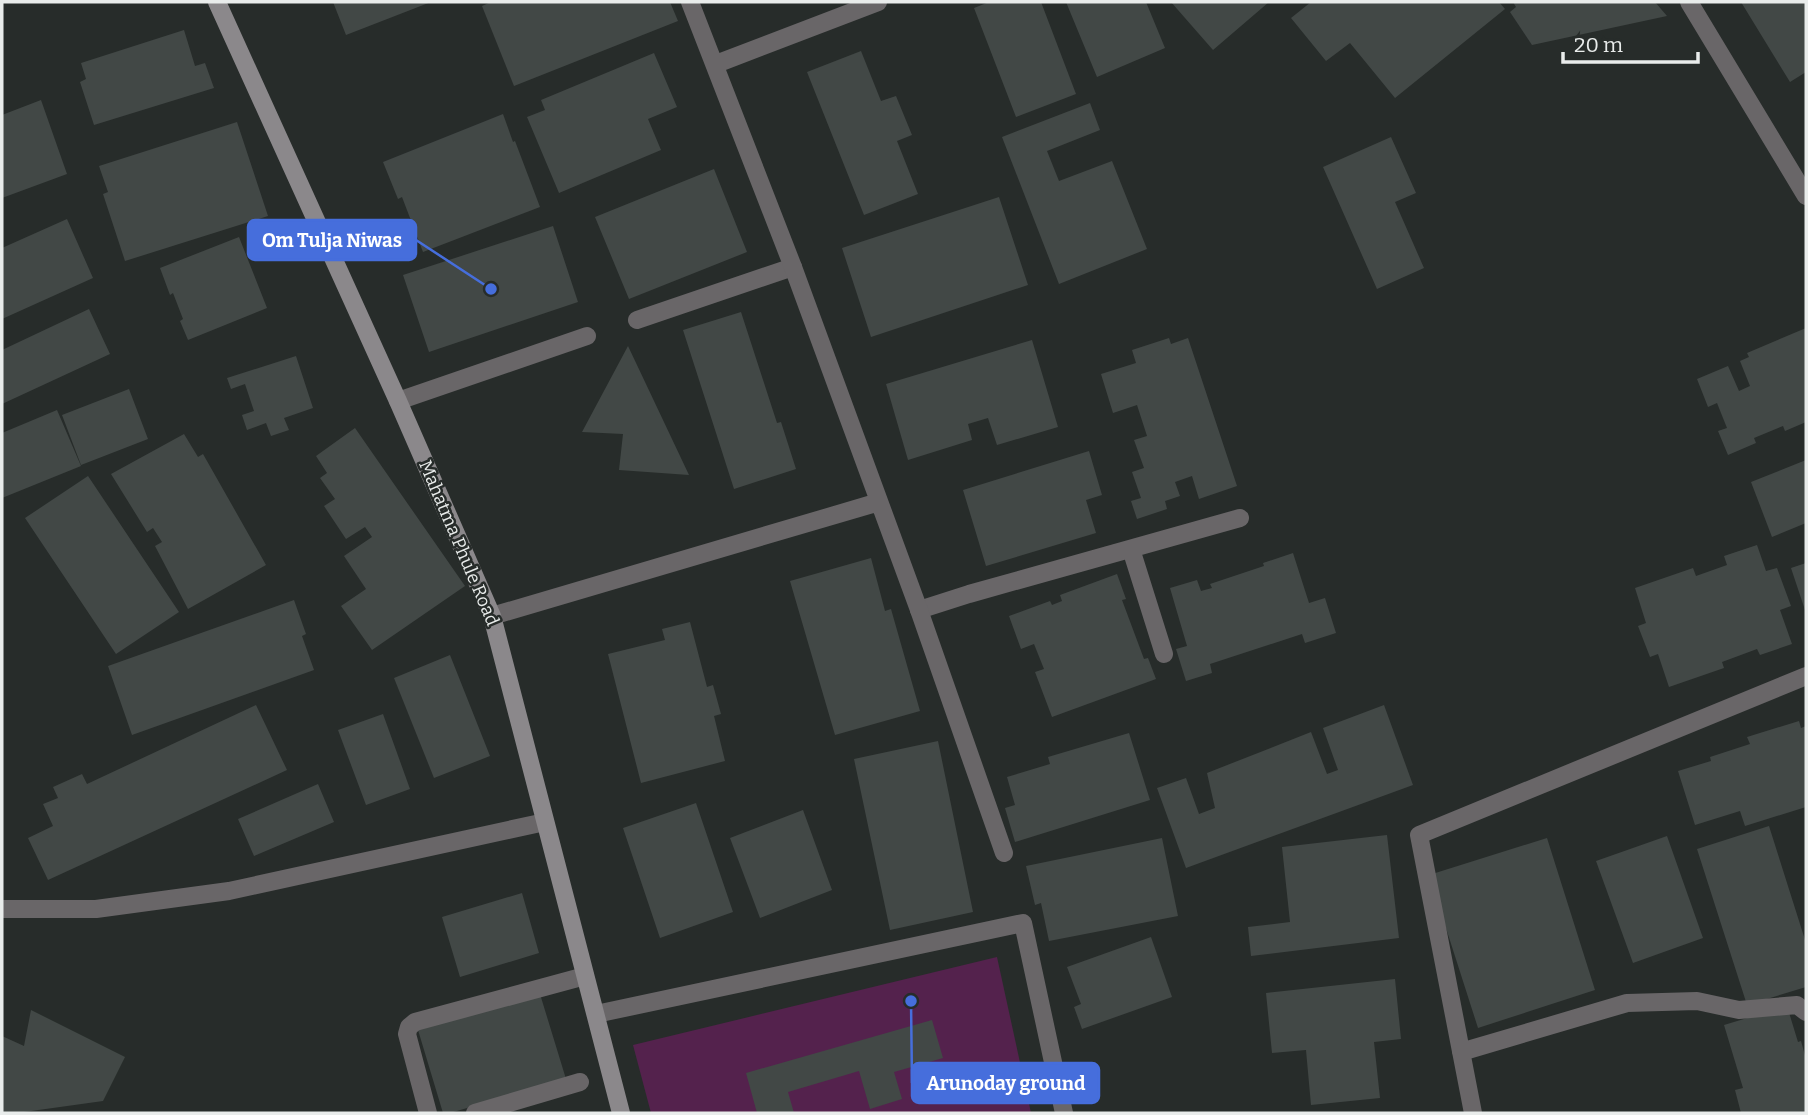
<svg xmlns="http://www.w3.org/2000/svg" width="1808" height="1115" viewBox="0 0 1808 1115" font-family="Bitter,serif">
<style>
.green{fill:#54224d}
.building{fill:#424846}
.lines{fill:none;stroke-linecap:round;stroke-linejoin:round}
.lane{stroke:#696668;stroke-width:18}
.street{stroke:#696668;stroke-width:18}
.secondary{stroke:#8b888b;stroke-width:18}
.labels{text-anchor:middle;stroke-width:5;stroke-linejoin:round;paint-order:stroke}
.street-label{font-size:18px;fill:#e9eceb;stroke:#272c2a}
.leader{fill:none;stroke:#466edc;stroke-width:2.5}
.callout-dot{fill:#466edc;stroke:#272c2a;stroke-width:2.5}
.callout{fill:#466edc;stroke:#466edc;stroke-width:2.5}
.callout-label{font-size:19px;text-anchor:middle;font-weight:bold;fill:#fff}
</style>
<rect width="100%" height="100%" fill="#272c2a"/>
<path class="green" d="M 997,957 L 1031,1113 L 651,1113 L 633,1045 Z"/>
<path class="building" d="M 333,2 L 431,2 L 346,35 Z
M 491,2 L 670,2 L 678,21 L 514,86 L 482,6 Z
M 989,2 L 1041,2 L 1076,94 L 1016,117 L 974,8 Z
M 1066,2 L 1146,2 L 1165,48 L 1097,77 Z
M 1171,2 L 1269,2 L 1213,50 Z
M 1311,2 L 1499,2 L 1505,9 L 1395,98 L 1350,43 L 1326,61 L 1291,18 Z
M 1513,2 L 1655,2 L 1667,16 L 1532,45 L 1510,12 L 1516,7 Z
M 1741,2 L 1806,2 L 1806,72 L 1790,82 Z
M 184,30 L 195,66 L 205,63 L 214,88 L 94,125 L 80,82 L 86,79 L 81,63 Z
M 861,51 L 881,101 L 896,96 L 912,135 L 897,141 L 918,194 L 864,215 L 807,72 Z
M 654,53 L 677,107 L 648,119 L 661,150 L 559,193 L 527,117 L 545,110 L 541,100 Z
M 41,100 L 67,174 L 2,198 L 2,115 Z
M 1090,103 L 1100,130 L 1047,151 L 1059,181 L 1112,161 L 1147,249 L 1059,284 L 1002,137 Z
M 503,114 L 513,142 L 515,141 L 540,207 L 423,252 L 402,197 L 398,199 L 383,162 Z
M 237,122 L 268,216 L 125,261 L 103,194 L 108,192 L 99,166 Z
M 1391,137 L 1416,193 L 1395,202 L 1424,268 L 1377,289 L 1323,167 Z
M 714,169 L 747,252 L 629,299 L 595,217 Z
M 999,197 L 1028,285 L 871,337 L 842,248 Z
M 67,219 L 93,278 L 2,319 L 2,248 Z
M 553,226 L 578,302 L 429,352 L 403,275 Z
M 239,237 L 267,308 L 188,340 L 180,321 L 183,319 L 173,293 L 170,295 L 160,268 Z
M 89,309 L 110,354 L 2,404 L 2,350 Z
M 741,312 L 777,423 L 781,422 L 796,469 L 734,489 L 683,330 Z
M 1806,328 L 1806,422 L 1785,431 L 1783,426 L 1754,438 L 1756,443 L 1728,455 L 1718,431 L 1727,428 L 1717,403 L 1708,407 L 1697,379 L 1728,366 L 1739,391 L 1750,386 L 1740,361 L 1749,357 L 1747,353 Z
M 1169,338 L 1171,344 L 1188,338 L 1237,486 L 1199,499 L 1192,476 L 1175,482 L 1180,496 L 1165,501 L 1167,509 L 1137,519 L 1131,501 L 1141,498 L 1132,472 L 1144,468 L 1134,440 L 1147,436 L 1137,405 L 1113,413 L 1101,374 L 1136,363 L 1132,350 Z
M 1032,340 L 1058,427 L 997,445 L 988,418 L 968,424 L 972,440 L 908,460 L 886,384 Z
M 628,346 L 689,475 L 619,470 L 623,434 L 582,432 Z
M 296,356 L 313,408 L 284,418 L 289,430 L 271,436 L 266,423 L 247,430 L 242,415 L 254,411 L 245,384 L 231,389 L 227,378 Z
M 129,389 L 148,439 L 81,465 L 62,415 Z
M 57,410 L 81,466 L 2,498 L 2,433 Z
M 355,428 L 465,586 L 372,650 L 341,606 L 366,589 L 344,556 L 372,537 L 365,527 L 346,539 L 324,506 L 335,499 L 320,478 L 327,473 L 316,456 Z
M 184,434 L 198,457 L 203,454 L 266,565 L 188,609 L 155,546 L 162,542 L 153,528 L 147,532 L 111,474 Z
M 1089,451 L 1102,495 L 1086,500 L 1096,533 L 986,566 L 963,490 Z
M 1806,460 L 1806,523 L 1772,537 L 1751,482 Z
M 88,476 L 179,612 L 116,654 L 25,518 Z
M 1757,545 L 1766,571 L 1777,568 L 1791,606 L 1780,610 L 1792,644 L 1760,655 L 1757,649 L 1722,662 L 1724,668 L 1669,687 L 1658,654 L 1650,657 L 1638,626 L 1646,623 L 1635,588 L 1693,568 L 1696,576 L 1727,565 L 1724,556 Z
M 1293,553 L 1309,603 L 1325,598 L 1336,633 L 1305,643 L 1302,634 L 1210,664 L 1212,673 L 1186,681 L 1176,649 L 1187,646 L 1170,588 L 1197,580 L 1201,591 L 1212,588 L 1210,584 L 1264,566 L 1263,563 Z
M 871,558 L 885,611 L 891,609 L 920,711 L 835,735 L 790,581 Z
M 1806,563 L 1806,613 L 1791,568 Z
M 1117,574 L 1126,599 L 1122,600 L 1144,659 L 1148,658 L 1156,679 L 1052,717 L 1035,672 L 1044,669 L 1034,644 L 1021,649 L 1009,616 L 1050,601 L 1052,605 L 1062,601 L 1060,595 Z
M 294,600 L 306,634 L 302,636 L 314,670 L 132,735 L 108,666 Z
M 690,622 L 707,687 L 713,685 L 721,714 L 714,716 L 725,761 L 641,783 L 608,654 L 665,640 L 662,629 Z
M 450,655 L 490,756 L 434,778 L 394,678 Z
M 256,705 L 287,770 L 48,880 L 28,838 L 53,826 L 43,804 L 58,798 L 53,787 L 82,774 L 87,784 Z
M 1384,705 L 1413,785 L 1186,868 L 1157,788 L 1186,778 L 1199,814 L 1215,808 L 1207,773 L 1311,732 L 1327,774 L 1338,770 L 1323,728 Z
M 383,714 L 410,789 L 366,805 L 338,730 Z
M 1799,721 L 1801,728 L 1806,726 L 1806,807 L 1745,826 L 1740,811 L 1695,825 L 1678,771 L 1711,761 L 1710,757 L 1750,744 L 1747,737 Z
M 1129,733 L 1150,800 L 1015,842 L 1005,808 L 1015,805 L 1007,777 L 1050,764 L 1048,757 Z
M 938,741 L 973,912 L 890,930 L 854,759 Z
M 318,784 L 334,822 L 254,856 L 238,819 Z
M 696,803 L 733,912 L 660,938 L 623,828 Z
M 803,810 L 832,890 L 760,918 L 730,838 Z
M 1769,826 L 1806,943 L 1806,987 L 1747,1005 L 1697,849 Z
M 1387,835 L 1399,938 L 1251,956 L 1248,927 L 1290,922 L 1282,847 Z
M 1667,836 L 1703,938 L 1633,963 L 1596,861 Z
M 1162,838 L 1178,916 L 1049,941 L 1041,903 L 1035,905 L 1026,866 Z
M 1547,838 L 1595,990 L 1478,1028 L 1429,875 Z
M 522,893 L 539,953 L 460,977 L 442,917 Z
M 1151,937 L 1172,997 L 1082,1029 L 1074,1007 L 1081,1004 L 1067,967 Z
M 1395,979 L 1401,1039 L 1374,1042 L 1380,1098 L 1311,1105 L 1306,1050 L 1272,1053 L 1266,993 Z
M 540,994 L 566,1079 L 450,1113 L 443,1113 L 418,1030 Z
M 1787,1006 L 1798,1042 L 1801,1041 L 1806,1059 L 1806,1113 L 1741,1113 L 1735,1090 L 1743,1088 L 1724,1025 Z
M 31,1010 L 125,1057 L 103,1101 L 17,1113 L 2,1113 L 2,1036 L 24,1046 Z
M 932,1020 L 943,1058 L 894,1072 L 902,1099 L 870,1109 L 859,1071 L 788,1092 L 794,1113 L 757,1113 L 746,1073 Z"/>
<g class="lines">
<path class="lane" d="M 637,320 L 793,267
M 398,401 L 587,336
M 1131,549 L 1164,654
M 919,610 L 969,594 L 1240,518"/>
<path class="street" d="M 690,2 L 793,267 L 919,610 L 1004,853
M 1689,2 L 1806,196
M 716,64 L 878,2
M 492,616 L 879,502
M 2,909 L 96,909 L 229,891 L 545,822
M 596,1014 L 1023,923 L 1064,1113
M 1461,1052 L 1627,1003 L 1697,1001 L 1739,1010 L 1797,1005 L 1806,1012
M 428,1113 L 407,1034 L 409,1027 L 415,1022 L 585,976
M 475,1113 L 580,1082
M 1473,1113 L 1419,835 L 1806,676"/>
<path class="secondary" d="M 217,2 L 398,401 L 492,616 L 621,1113"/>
</g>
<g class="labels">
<g class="street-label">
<text transform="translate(459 543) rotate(67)" y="6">Mahatma Phule Road</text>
</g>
</g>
<path class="leader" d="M491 289L416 240M911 1001L912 1083"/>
<g class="callout-dot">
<circle cx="491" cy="289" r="7"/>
<circle cx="911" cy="1001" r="7"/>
</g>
<g class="callout">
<rect x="248" y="220" width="168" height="40" rx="7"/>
<rect x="912" y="1063" width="187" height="40" rx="7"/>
</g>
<g class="callout-label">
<text x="332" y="247">Om Tulja Niwas</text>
<text x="1006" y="1090">Arunoday ground</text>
</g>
<rect width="1808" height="1115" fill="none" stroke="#e9eceb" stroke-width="7"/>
<path d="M1563 52v10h135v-10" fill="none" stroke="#e9eceb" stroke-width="3.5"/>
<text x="1574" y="52" font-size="21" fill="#e9eceb" stroke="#272c2a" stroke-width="5" paint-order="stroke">20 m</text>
</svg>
